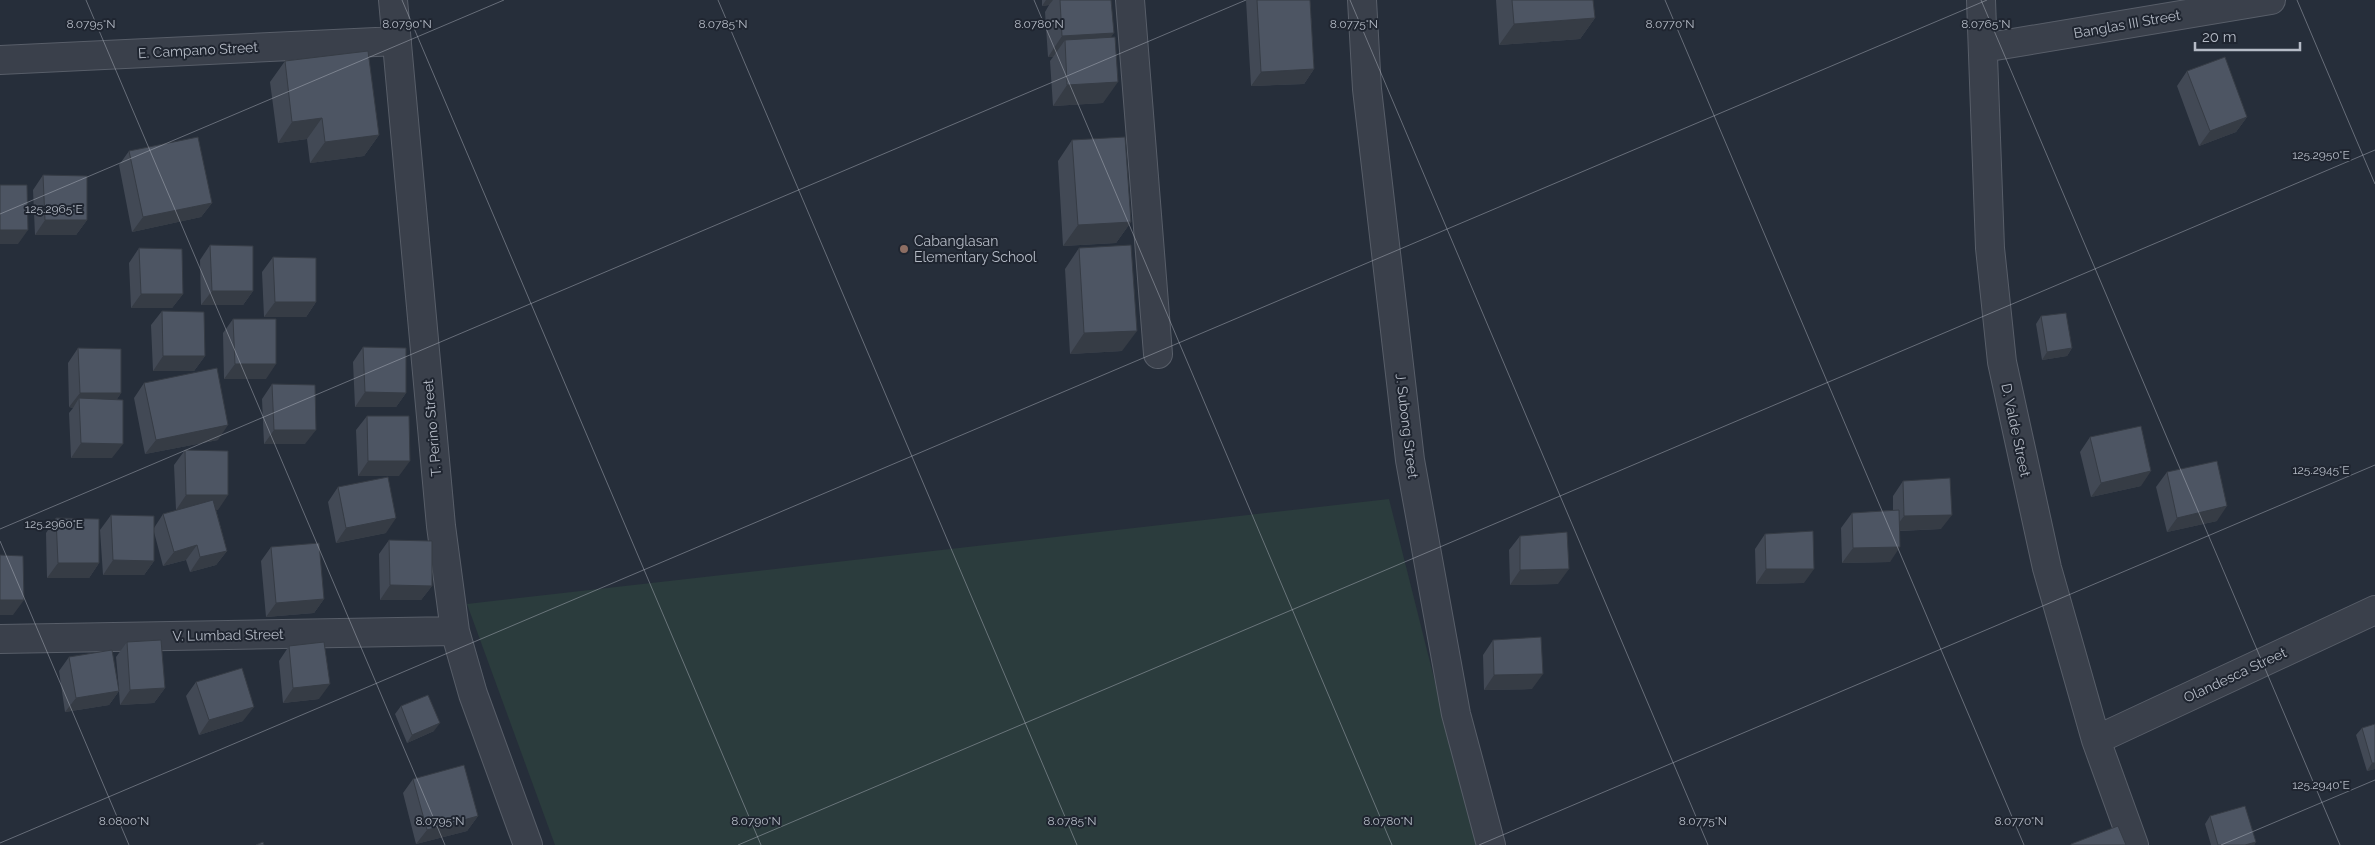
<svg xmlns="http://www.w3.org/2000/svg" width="2375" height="845" viewBox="0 0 2375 845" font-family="Raleway,sans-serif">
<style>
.green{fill:#2b3c3d}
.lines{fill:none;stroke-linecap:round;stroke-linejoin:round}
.minor-casing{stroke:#585e69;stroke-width:30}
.minor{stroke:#3a404b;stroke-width:28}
.wall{fill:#424955}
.shaded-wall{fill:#363c45}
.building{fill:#4d5563;stroke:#363c45}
.ticks{fill:none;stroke:#b5bbc6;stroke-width:1;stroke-opacity:0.45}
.education-dot{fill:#8d6e63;stroke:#1f2530;stroke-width:2}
.labels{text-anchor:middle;stroke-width:4;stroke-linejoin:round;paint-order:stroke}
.street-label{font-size:14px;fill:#b5bbc6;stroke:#1f2530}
.poi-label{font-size:14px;fill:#b5bbc6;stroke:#1f2530;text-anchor:start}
.ticks-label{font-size:12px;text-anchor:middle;fill:#b5bbc6;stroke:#1f2530;stroke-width:4;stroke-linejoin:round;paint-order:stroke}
</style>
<rect width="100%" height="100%" fill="#262e3a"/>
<path class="green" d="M 1389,499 L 1476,845 L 555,845 L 467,604 Z"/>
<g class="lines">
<g class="minor-casing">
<path id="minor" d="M 393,0 L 441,526 L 455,631 L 473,694 L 528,845
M 1130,0 L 1158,354
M 1362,0 L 1367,89 L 1410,460 L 1456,714 L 1491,845
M 1981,0 L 1990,248 L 2002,362 L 2047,568 L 2096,740 L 2134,845
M 1983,48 L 2271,0
M 0,60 L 397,41
M 0,639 L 455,631
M 2096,740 L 2375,610"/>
</g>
<use href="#minor" class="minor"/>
</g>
<path class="wall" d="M 1042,0 L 1111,0 L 1111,37 L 1103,103 L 1053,106 L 1050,61 L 1053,57 L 1048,57 L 1045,12 L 1049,5 L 1042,6 Z
M 1246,0 L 1310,0 L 1314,69 L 1304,84 L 1251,86 Z
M 1496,0 L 1593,0 L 1595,18 L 1580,39 L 1499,45 Z
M 285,61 L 379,135 L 364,156 L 310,163 L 307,139 L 278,143 L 270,82 Z
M 2187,71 L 2247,117 L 2236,132 L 2199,146 L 2177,86 Z
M 1072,140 L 1131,222 L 1116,243 L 1063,246 L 1058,161 Z
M 129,151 L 212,203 L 201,217 L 132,232 L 119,165 Z
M 43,175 L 87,220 L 76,235 L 35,235 L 33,190 Z
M 210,245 L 253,291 L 243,305 L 201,305 L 200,260 Z
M 139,248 L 183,294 L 172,308 L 131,308 L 129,263 Z
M 1079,248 L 1122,351 L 1070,354 L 1065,269 Z
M 273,257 L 316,302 L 306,317 L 264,317 L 262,272 Z
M 162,311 L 205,356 L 194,371 L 153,371 L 151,325 Z
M 2041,316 L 2072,348 L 2067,356 L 2042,360 L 2036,324 Z
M 233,319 L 266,379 L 224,379 L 223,333 Z
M 363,347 L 406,393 L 396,407 L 355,407 L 353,362 Z
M 78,348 L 121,393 L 117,399 L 112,458 L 71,458 L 69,413 L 73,408 L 69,407 L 68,363 Z
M 144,383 L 218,440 L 145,454 L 134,398 Z
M 272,384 L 305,444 L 264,444 L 262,399 Z
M 367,416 L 399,476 L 358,476 L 356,430 Z
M 2090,437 L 2141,486 L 2091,497 L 2080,452 Z
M 185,450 L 218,510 L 216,510 L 227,551 L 216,565 L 190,572 L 186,560 L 163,566 L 154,532 L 154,561 L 144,575 L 103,575 L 100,530 L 111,515 L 154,528 L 163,514 L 179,510 L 176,510 L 174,465 Z
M 2167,472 L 2217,521 L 2167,532 L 2156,487 Z
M 1903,481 L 1941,529 L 1900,531 L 1890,562 L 1842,563 L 1841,528 L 1852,513 L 1893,510 L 1893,496 Z
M 338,487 L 386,533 L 336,543 L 328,502 Z
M 56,518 L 99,563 L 89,578 L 47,578 L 46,533 Z
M 1765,534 L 1804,583 L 1756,584 L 1755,549 Z
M 1520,536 L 1558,584 L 1510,585 L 1509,550 Z
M 389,540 L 432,586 L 421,600 L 380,600 L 379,554 Z
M 271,547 L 324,599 L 314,613 L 266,617 L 261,561 Z
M 1493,640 L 1532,689 L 1484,690 L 1483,655 Z
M 127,642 L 165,688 L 154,703 L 120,705 L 119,691 L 109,705 L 65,712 L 59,671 L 69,657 L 119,690 L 116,657 Z
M 289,646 L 319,699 L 283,703 L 279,661 Z
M 196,682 L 243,721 L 199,735 L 186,696 Z
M 401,706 L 434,731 L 407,743 L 395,714 Z
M 2375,724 L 2375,769 L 2367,771 L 2356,735 L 2362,728 Z
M 413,779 L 478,816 L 467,831 L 416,844 L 403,793 Z
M 2210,816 L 2256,842 L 2254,845 L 2211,845 L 2205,824 Z"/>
<path class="shaded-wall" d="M 1046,0 L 1053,0 L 1049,5 L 1042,6 Z
M 1595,18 L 1580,39 L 1499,45 L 1514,24 Z
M 1114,33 L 1099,54 L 1065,40 L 1053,57 L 1048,57 L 1062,36 Z
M 1314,69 L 1304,84 L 1251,86 L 1261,72 Z
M 1118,82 L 1103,103 L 1053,106 L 1067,85 Z
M 2247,117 L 2236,132 L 2199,146 L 2210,131 Z
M 322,118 L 307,139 L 278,143 L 292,122 Z
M 379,135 L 364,156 L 310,163 L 325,142 Z
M 212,203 L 201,217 L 132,232 L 143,217 Z
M 45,220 L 87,220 L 76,235 L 35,235 Z
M 1131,222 L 1116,243 L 1063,246 L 1078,225 Z
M 0,230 L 28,230 L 18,244 L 0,244 Z
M 212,291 L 253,291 L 243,305 L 201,305 Z
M 141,294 L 183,294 L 172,308 L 131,308 Z
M 275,302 L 316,302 L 306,317 L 264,317 Z
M 1137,331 L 1122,351 L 1070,354 L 1084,333 Z
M 2072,348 L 2067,356 L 2042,360 L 2047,352 Z
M 163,356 L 205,356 L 194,371 L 153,371 Z
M 235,364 L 276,364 L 266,379 L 224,379 Z
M 365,392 L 406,393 L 396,407 L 355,407 Z
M 80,393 L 121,393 L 111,408 L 79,398 L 73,408 L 69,407 Z
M 228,425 L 218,440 L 145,454 L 156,440 Z
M 274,430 L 316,430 L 305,444 L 264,444 Z
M 81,443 L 123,444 L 112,458 L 71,458 Z
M 368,461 L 410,461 L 399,476 L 358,476 Z
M 2151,471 L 2141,486 L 2091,497 L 2101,483 Z
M 186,495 L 228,495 L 218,510 L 176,510 Z
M 2227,506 L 2217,521 L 2167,532 L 2177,518 Z
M 1952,515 L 1941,529 L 1893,531 L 1904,516 Z
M 396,518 L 386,533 L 336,543 L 346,528 Z
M 197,545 L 186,560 L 163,566 L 174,552 Z
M 1900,547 L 1890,562 L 1842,563 L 1853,548 Z
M 227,551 L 216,565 L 190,572 L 200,557 Z
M 113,560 L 154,561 L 144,575 L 103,575 Z
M 58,563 L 99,563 L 89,578 L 47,578 Z
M 1569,569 L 1558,584 L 1510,585 L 1520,570 Z
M 1766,569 L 1814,569 L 1804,583 L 1756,584 Z
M 390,585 L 432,586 L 421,600 L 380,600 Z
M 324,599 L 314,613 L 266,617 L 276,603 Z
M 0,600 L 24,600 L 13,615 L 0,615 Z
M 1543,674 L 1532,689 L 1484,690 L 1494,675 Z
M 330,684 L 319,699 L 283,703 L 293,688 Z
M 165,688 L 154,703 L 120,705 L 130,690 Z
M 119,691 L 109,705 L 65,712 L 76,698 Z
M 254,707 L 243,721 L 199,735 L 209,720 Z
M 440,723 L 434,731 L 407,743 L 412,735 Z
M 2372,763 L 2375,763 L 2375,769 L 2367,771 Z
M 478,816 L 467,831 L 416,844 L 427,830 Z
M 2256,842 L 2254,845 L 2245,845 Z"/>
<path class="building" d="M 1060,0 L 1111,0 L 1114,33 L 1062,36 Z
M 1257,0 L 1310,0 L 1314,69 L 1261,72 Z
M 1512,0 L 1593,0 L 1595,18 L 1514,24 Z
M 1115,37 L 1118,82 L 1067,85 L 1065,40 Z
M 368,51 L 379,135 L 325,142 L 322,118 L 292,122 L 285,61 Z
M 2225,57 L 2247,117 L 2210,131 L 2187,71 Z
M 198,137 L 212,203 L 143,217 L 129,151 Z
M 1125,137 L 1131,222 L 1078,225 L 1072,140 Z
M 43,175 L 87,176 L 87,220 L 45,220 Z
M 0,185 L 27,185 L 28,230 L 0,230 Z
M 210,245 L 253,246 L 253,291 L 212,291 Z
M 1131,245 L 1137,331 L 1084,333 L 1079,248 Z
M 139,248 L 182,249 L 183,294 L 141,294 Z
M 273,257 L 316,258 L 316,302 L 275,302 Z
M 162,311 L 204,312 L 205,356 L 163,356 Z
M 2066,313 L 2072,348 L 2047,352 L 2041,316 Z
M 233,319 L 276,319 L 276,364 L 235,364 Z
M 363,347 L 406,348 L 406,393 L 365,392 Z
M 78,348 L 121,349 L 121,393 L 80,393 Z
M 217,368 L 228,425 L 156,440 L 144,383 Z
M 272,384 L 315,385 L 316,430 L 274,430 Z
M 79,398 L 123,400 L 123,444 L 81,443 Z
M 367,416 L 409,416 L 410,461 L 368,461 Z
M 2141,426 L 2151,471 L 2101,483 L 2090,437 Z
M 185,450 L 228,451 L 228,495 L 186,495 Z
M 2217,461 L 2227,506 L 2177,518 L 2167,472 Z
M 388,477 L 396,518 L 346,528 L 338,487 Z
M 1950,478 L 1952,515 L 1904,516 L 1903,481 Z
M 213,500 L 227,551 L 200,557 L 197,545 L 174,552 L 163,514 Z
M 1899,510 L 1900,547 L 1853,548 L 1852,513 Z
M 111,515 L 154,516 L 154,561 L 113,560 Z
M 56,518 L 99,519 L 99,563 L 58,563 Z
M 1813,531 L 1814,569 L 1766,569 L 1765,534 Z
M 1567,532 L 1569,569 L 1520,570 L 1520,536 Z
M 389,540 L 432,541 L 432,586 L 390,585 Z
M 319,543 L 324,599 L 276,603 L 271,547 Z
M 0,555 L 23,556 L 24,600 L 0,600 Z
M 1541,637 L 1543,674 L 1494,675 L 1493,640 Z
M 161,640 L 165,688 L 130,690 L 127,642 Z
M 324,642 L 330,684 L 293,688 L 289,646 Z
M 112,650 L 119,691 L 76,698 L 69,657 Z
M 242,668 L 254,707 L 209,720 L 196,682 Z
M 428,695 L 440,723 L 412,735 L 401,706 Z
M 2375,724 L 2375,763 L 2372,763 L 2362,728 Z
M 464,765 L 478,816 L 427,830 L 413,779 Z
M 2245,806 L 2256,842 L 2245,845 L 2218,845 L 2210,816 Z
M 2118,826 L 2126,845 L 2071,845 L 2071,844 Z
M 263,842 L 264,845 L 256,845 Z"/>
<path class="ticks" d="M 86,0 L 445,845M 402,0 L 761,845M 718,0 L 1077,845M 1034,0 L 1392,845M 1350,0 L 1708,845M 1665,0 L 2024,845M 1981,0 L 2340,845M 2297,0 L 2375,184M 0,214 L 504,0M 0,529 L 1246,0M 0,541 L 129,845M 0,843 L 1987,0M 738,845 L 2375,150M 1479,845 L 2375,465M 2221,845 L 2375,780"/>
<circle class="education-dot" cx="904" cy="249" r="5"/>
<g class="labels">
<g class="street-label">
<text transform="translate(2127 24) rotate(-10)" y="5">Banglas III Street</text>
<text transform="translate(198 50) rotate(-3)" y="5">E. Campano Street</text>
<text transform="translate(1407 426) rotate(83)" y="5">J. Subong Street</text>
<text transform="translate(432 428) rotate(-95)" y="5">T. Perino Street</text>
<text transform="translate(2016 430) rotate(78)" y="5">D. Valde Street</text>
<text transform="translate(228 635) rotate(-1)" y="5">V. Lumbad Street</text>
<text transform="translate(2235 675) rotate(-25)" y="5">Olandesca Street</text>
</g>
<g class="poi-label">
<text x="914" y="246">Cabanglasan<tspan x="914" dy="16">Elementary School</tspan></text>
</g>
</g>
<g class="ticks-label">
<text x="91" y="28">8.0795°N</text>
<text x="407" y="28">8.0790°N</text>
<text x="723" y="28">8.0785°N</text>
<text x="1039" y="28">8.0780°N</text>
<text x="1354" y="28">8.0775°N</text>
<text x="1670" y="28">8.0770°N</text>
<text x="1986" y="28">8.0765°N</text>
<text x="2321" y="159">125.2950°E</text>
<text x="54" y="213">125.2965°E</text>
<text x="2321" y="474">125.2945°E</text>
<text x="54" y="528">125.2960°E</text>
<text x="2321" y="789">125.2940°E</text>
<text x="124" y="825">8.0800°N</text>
<text x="440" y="825">8.0795°N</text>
<text x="756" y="825">8.0790°N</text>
<text x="1072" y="825">8.0785°N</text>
<text x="1388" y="825">8.0780°N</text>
<text x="1703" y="825">8.0775°N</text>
<text x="2019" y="825">8.0770°N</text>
</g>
<path d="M2195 42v8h105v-8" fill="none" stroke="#b5bbc6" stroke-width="2.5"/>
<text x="2202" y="42" font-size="15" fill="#b5bbc6" stroke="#1f2530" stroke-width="4" paint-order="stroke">20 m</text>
</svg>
